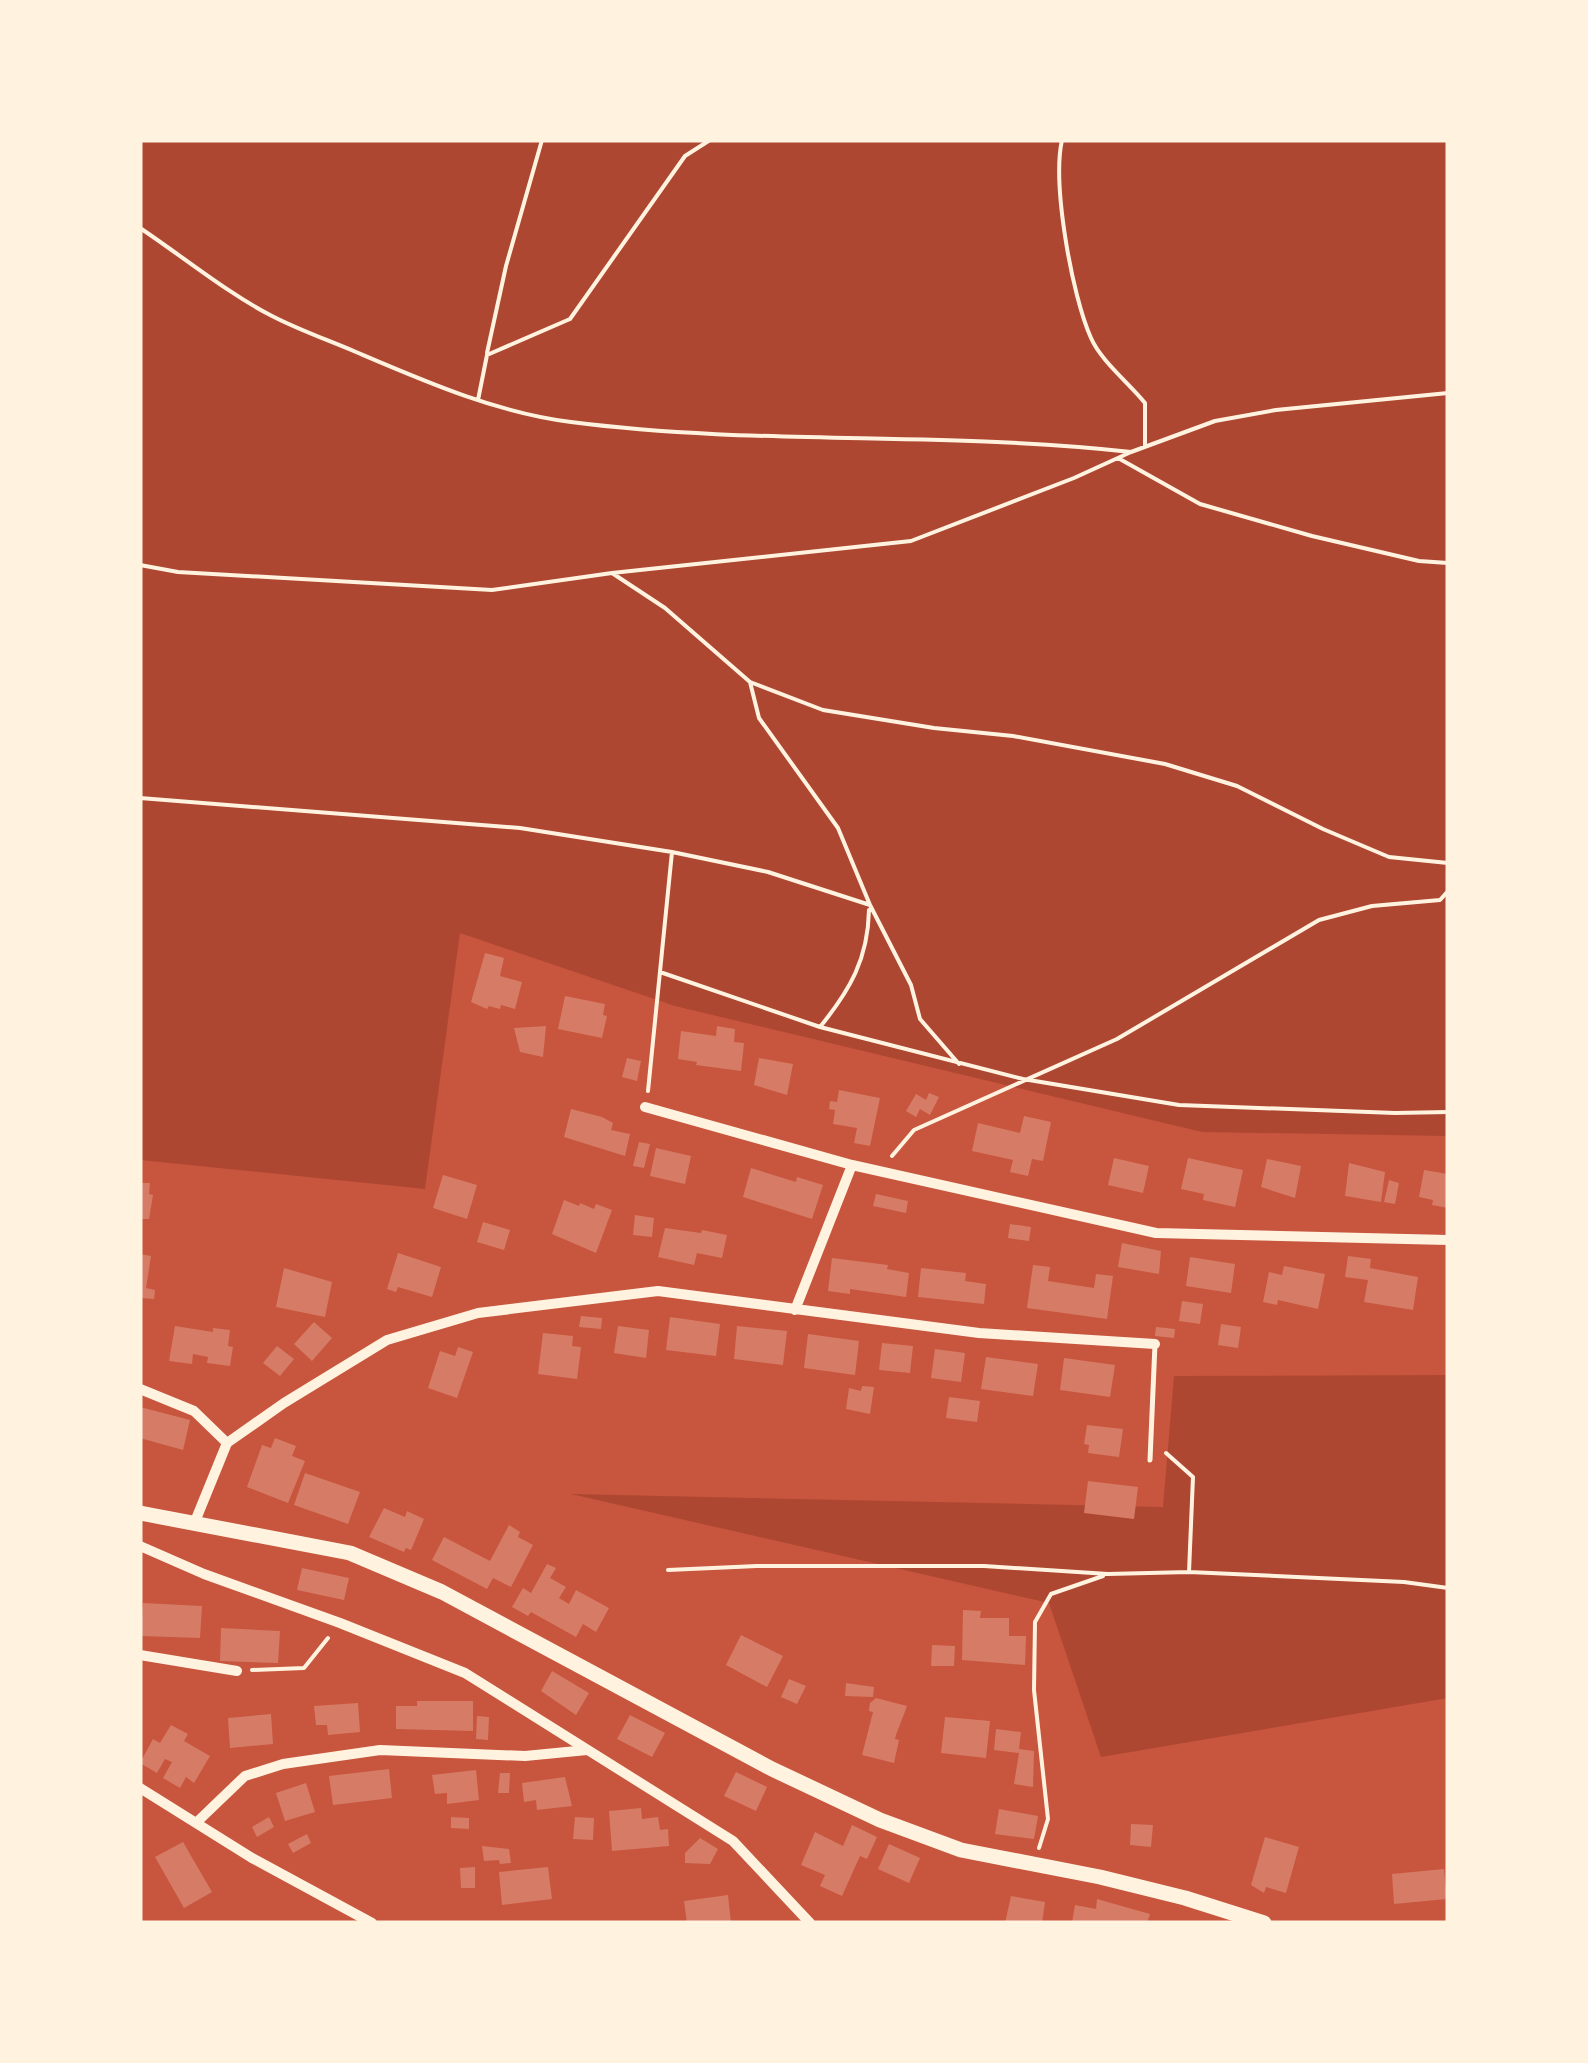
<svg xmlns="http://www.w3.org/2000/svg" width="1588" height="2063" viewBox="0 0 1588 2063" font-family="'DM Sans',sans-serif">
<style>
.green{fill:#ae4732}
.building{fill:#d67c66}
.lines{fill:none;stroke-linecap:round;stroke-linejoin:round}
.path{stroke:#fff3e0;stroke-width:4}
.service{stroke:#fff3e0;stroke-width:5}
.minor{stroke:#fff3e0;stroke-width:10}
.secondary{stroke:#fff3e0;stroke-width:15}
</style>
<rect width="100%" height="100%" fill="#c8553d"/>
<path class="green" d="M 140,140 L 1448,140 L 1448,1136 L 1202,1132 L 675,1006 L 460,933 L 425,1189 L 140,1160 Z
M 1448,1375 L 1448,1698 L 1101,1757 L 1049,1603 L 571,1494 L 1163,1507 L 1174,1376 Z"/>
<path class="building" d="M 485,953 L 504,958 L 500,976 L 522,982 L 515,1009 L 501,1005 L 500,1009 L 489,1006 L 487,1009 L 471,1002 Z
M 565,996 L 605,1004 L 603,1015 L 607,1016 L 602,1038 L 558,1029 Z
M 546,1026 L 543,1057 L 520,1052 L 514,1028 Z
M 717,1026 L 735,1029 L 734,1042 L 744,1043 L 741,1071 L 696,1065 L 697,1062 L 678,1059 L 681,1031 L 716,1036 Z
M 627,1058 L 641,1061 L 637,1081 L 622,1077 Z
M 759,1058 L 793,1064 L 787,1095 L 754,1085 Z
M 839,1090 L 880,1098 L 870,1146 L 854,1143 L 857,1128 L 833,1124 L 835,1110 L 829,1109 L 830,1101 L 837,1102 Z
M 929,1093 L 939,1097 L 930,1115 L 920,1109 L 916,1117 L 906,1111 L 916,1094 L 926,1100 Z
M 571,1109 L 602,1117 L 613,1123 L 611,1130 L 630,1134 L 625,1156 L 564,1137 Z
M 1024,1116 L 1051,1122 L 1043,1161 L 1032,1159 L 1028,1176 L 1010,1172 L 1013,1160 L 972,1151 L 978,1123 L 1020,1133 Z
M 639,1142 L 650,1144 L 644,1168 L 633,1166 Z
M 656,1148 L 691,1156 L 685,1184 L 650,1176 Z
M 1114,1158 L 1149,1166 L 1143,1193 L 1108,1185 Z
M 1188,1158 L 1243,1170 L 1235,1207 L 1203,1200 L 1204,1194 L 1181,1189 Z
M 1267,1159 L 1301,1166 L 1295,1198 L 1261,1187 Z
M 1349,1163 L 1385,1172 L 1381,1202 L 1345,1196 Z
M 751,1168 L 796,1182 L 797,1177 L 823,1185 L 812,1219 L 743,1197 Z
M 1424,1170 L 1448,1174 L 1448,1208 L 1432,1205 L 1433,1200 L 1419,1197 Z
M 443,1175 L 477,1185 L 467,1219 L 433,1208 Z
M 1389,1180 L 1399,1183 L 1395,1204 L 1384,1202 Z
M 140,1183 L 150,1183 L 149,1194 L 153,1195 L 149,1219 L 140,1219 Z
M 876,1194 L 908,1201 L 906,1213 L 873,1206 Z
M 564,1200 L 579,1206 L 580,1203 L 594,1209 L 596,1204 L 612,1210 L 596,1253 L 552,1234 Z
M 635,1215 L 654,1218 L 652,1237 L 633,1235 Z
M 483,1222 L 510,1230 L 504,1250 L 477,1242 Z
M 1010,1224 L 1031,1227 L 1029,1241 L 1008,1238 Z
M 665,1228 L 701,1233 L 702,1230 L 727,1235 L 722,1258 L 697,1253 L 694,1265 L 658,1257 Z
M 1122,1243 L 1161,1251 L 1159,1274 L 1118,1267 Z
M 398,1253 L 441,1267 L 432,1297 L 398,1287 L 396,1292 L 387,1289 Z
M 140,1254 L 151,1256 L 146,1288 L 155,1290 L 154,1299 L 140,1298 Z
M 1348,1256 L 1371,1259 L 1370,1268 L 1418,1277 L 1413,1310 L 1364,1302 L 1368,1280 L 1345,1277 Z
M 1190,1257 L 1235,1264 L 1231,1293 L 1186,1286 Z
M 832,1258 L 888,1265 L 887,1269 L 909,1273 L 906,1297 L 850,1289 L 850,1294 L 828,1291 Z
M 1033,1265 L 1050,1267 L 1048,1281 L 1094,1288 L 1096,1274 L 1113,1276 L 1107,1319 L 1027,1308 Z
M 1284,1266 L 1325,1274 L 1318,1309 L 1278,1300 L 1277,1305 L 1263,1302 L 1269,1272 L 1282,1275 Z
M 284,1268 L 332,1282 L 325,1317 L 276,1307 Z
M 921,1268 L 966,1273 L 965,1281 L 986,1284 L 984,1304 L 918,1297 Z
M 1182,1301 L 1203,1304 L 1200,1324 L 1179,1321 Z
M 581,1316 L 602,1318 L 601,1329 L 579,1327 Z
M 670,1317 L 720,1324 L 716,1356 L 666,1350 Z
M 314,1322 L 332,1338 L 312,1361 L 294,1344 Z
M 1221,1324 L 1241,1327 L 1238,1348 L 1218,1345 Z
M 175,1326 L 213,1332 L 213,1328 L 230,1330 L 228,1346 L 233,1347 L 230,1366 L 207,1363 L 208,1357 L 193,1354 L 192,1364 L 169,1361 Z
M 618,1326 L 649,1330 L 646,1358 L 614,1353 Z
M 737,1326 L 787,1331 L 783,1365 L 734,1359 Z
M 1156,1327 L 1175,1329 L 1174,1338 L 1155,1336 Z
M 543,1333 L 573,1336 L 572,1346 L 581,1347 L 577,1379 L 538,1374 Z
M 808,1334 L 859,1341 L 855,1375 L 804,1368 Z
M 882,1343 L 913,1346 L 910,1373 L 879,1370 Z
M 277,1346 L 294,1359 L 280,1376 L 263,1363 Z
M 458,1347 L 473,1352 L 457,1398 L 428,1388 L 440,1351 L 455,1356 Z
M 935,1349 L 965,1353 L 961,1382 L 931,1378 Z
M 986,1357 L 1038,1364 L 1033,1396 L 981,1389 Z
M 1064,1358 L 1115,1365 L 1110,1397 L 1060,1390 Z
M 862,1386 L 874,1387 L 870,1414 L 846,1409 L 849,1388 L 861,1391 Z
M 949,1397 L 980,1401 L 977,1422 L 946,1418 Z
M 140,1407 L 190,1420 L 183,1450 L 140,1438 Z
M 1087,1425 L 1123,1429 L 1119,1457 L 1088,1453 L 1089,1445 L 1084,1444 Z
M 275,1438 L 296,1446 L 292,1456 L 305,1461 L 288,1503 L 247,1487 L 262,1445 L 271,1448 Z
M 305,1473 L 360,1492 L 348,1524 L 294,1505 Z
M 1088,1481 L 1138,1487 L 1134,1519 L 1084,1513 Z
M 384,1508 L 405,1517 L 407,1511 L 424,1519 L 411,1550 L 406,1548 L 404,1552 L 369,1537 Z
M 509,1525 L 520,1532 L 518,1537 L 533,1545 L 511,1587 L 493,1578 L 487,1589 L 432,1560 L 444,1537 L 490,1561 Z
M 547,1564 L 556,1568 L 550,1578 L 566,1587 L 559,1598 L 569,1604 L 576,1590 L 609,1608 L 596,1632 L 583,1624 L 576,1637 L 531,1612 L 528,1616 L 512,1607 L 523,1588 L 531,1593 Z
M 302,1568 L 349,1578 L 344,1600 L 297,1590 Z
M 143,1603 L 202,1606 L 200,1638 L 141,1636 Z
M 963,1610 L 981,1611 L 980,1618 L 1009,1618 L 1009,1636 L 1026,1636 L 1025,1665 L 962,1660 Z
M 221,1628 L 280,1631 L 278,1663 L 220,1661 Z
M 741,1635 L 783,1656 L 767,1687 L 726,1665 Z
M 932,1645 L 955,1646 L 954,1666 L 931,1666 Z
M 552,1671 L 589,1693 L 576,1715 L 541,1691 Z
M 789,1679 L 806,1686 L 797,1704 L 781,1697 Z
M 846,1683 L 874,1687 L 873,1697 L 845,1696 Z
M 876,1698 L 907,1706 L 896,1735 L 895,1739 L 899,1740 L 894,1763 L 862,1755 L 873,1712 L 869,1711 L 870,1703 Z
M 417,1701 L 473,1701 L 473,1731 L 396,1729 L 396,1706 L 417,1706 Z
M 358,1703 L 360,1732 L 328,1735 L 327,1725 L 316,1725 L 314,1706 Z
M 271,1714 L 273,1744 L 230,1748 L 228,1718 Z
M 630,1715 L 665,1733 L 652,1757 L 617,1739 Z
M 477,1716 L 489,1717 L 488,1740 L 476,1739 Z
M 945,1717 L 990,1721 L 986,1758 L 941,1753 Z
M 171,1725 L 188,1734 L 184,1741 L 210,1756 L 194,1783 L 186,1777 L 180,1788 L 163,1778 L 172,1762 L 165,1759 L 157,1773 L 140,1763 L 153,1739 L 160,1743 Z
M 996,1729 L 1021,1732 L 1019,1749 L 1034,1751 L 1033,1787 L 1014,1784 L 1019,1753 L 994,1750 Z
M 389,1769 L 392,1798 L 333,1805 L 329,1776 Z
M 476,1770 L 479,1800 L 447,1804 L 447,1793 L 435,1794 L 432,1775 Z
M 736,1772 L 767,1787 L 756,1811 L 724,1796 Z
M 500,1773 L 510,1773 L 509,1793 L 498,1793 Z
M 565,1777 L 572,1806 L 537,1810 L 536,1800 L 524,1802 L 522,1783 Z
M 306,1783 L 315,1812 L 285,1821 L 276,1793 Z
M 641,1808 L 642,1819 L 658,1817 L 660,1830 L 668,1829 L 669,1846 L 612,1851 L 609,1811 Z
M 999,1809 L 1038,1816 L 1034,1839 L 995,1834 Z
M 269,1817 L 274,1827 L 257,1837 L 252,1827 Z
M 451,1817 L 469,1818 L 469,1829 L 451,1828 Z
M 575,1817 L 594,1818 L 593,1840 L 573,1839 Z
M 1131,1824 L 1153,1825 L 1151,1847 L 1130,1845 Z
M 852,1825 L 877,1837 L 867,1859 L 860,1856 L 842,1896 L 820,1886 L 825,1875 L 801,1865 L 815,1832 L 843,1846 Z
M 307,1834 L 311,1843 L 293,1853 L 288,1844 Z
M 1265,1837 L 1299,1847 L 1286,1893 L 1266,1887 L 1264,1893 L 1251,1885 Z
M 700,1838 L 718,1849 L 710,1864 L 685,1863 L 685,1853 Z
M 183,1842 L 212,1892 L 184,1908 L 155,1857 Z
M 889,1844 L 920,1858 L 909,1883 L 878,1869 Z
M 482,1846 L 509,1849 L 511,1863 L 500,1864 L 499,1860 L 484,1861 Z
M 475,1867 L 475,1888 L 461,1888 L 460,1868 Z
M 548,1867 L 552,1899 L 502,1905 L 499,1872 Z
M 1444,1869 L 1447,1899 L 1394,1904 L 1392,1874 Z
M 728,1895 L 731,1923 L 687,1923 L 684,1901 Z
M 1011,1896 L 1045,1902 L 1042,1923 L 1005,1923 Z
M 1097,1899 L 1150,1914 L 1147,1923 L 1072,1923 L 1075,1905 L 1096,1909 Z"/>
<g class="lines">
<path class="path" d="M 1062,140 C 1052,184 1072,296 1091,338 C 1101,361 1129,383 1145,403 L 1145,447
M 140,228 C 182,256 227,293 272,316 C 299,330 328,340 356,352 C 424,381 497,413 571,422 C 757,446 945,431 1131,452
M 487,353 L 506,266 L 542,140
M 478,400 L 487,355 L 570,319 L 685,156 L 710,140
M 1118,458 L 1200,504 L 1312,536 L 1419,561 L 1448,563
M 140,565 L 178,572 L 492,590 L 612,573 L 911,541 L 1074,478 L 1131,452 L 1215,421 L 1276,410 L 1448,393
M 612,573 L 665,608 L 750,682 L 823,710 L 934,728 L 1013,736 L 1165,764 L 1237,786 L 1323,829 L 1389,857 L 1448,863
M 750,682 L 759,718 L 838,828 L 870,905 L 911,985 L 920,1019 L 959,1064
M 140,798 L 520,828 L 672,852 L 768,872 L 870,905
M 660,972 L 820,1027 L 1023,1079 L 1179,1105 L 1395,1113 L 1448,1112
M 820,1027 C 850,990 868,959 869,910
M 648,1091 L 672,852
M 892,1156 L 914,1130 L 1117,1039 L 1319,920 L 1372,906 L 1440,900 L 1448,891
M 1166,1453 L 1193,1477 L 1189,1572 L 1404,1582 L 1448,1588
M 668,1570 L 757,1566 L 984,1566 L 1108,1574 L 1189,1572
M 252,1670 L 304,1668 L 328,1638
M 1039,1848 L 1048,1819 L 1034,1690 L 1035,1622 L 1051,1594 L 1103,1576"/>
<path class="service" d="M 1150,1460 L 1155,1344"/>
<path class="minor" d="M 645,1107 L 852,1165 L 1156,1233 L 1448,1240
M 795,1310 L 852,1165
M 140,1389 L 194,1411 L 227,1443
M 194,1524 L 227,1443 L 284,1403 L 387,1340 L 478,1313 L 658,1291 L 979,1333 L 1155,1344
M 140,1546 L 204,1574 L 340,1623 L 465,1673 L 733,1841 L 810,1923
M 140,1655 L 237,1671
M 140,1788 L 252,1858 L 372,1923
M 197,1822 L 245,1776 L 283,1764 L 380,1750 L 525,1756 L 587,1750"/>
<path class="secondary" d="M 140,1513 L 350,1553 L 442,1592 L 772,1769 L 880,1820 L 961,1850 L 1100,1877 L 1185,1898 L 1264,1923"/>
</g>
<rect width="1588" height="2063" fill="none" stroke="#fff3e0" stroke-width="285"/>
</svg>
